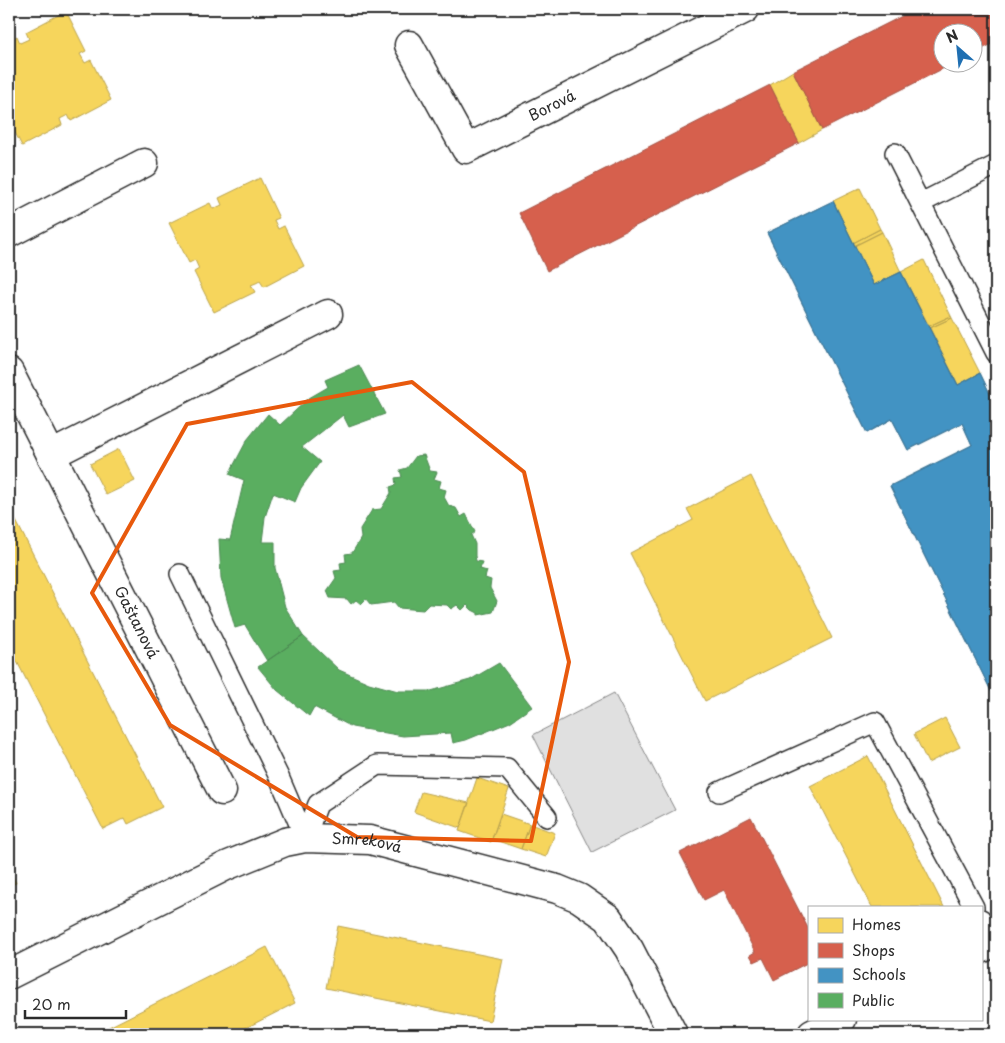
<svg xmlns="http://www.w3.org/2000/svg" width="1005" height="1043" viewBox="0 0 1005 1043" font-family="'Playpen Sans',sans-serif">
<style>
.green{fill:#e0e0e0;stroke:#868686}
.homes{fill:#f6d55c;stroke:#b9a24d}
.shops{fill:#d6604d;stroke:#a35043}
.schools{fill:#4393c3;stroke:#3c7495}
.public{fill:#5aae61;stroke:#4c8751}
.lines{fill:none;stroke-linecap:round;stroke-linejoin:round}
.service-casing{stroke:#2b2b2b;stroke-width:22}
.minor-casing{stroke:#2b2b2b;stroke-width:31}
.service{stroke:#fff;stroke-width:19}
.minor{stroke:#fff;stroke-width:28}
.marked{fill:none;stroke:#e8590c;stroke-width:4;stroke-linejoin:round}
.labels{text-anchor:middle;stroke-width:5;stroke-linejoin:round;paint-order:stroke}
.street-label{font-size:15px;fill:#2b2b2b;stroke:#fff}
</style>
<rect width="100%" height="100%" fill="#fff"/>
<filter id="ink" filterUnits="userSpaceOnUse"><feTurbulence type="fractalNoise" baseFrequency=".02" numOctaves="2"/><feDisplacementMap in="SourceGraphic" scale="10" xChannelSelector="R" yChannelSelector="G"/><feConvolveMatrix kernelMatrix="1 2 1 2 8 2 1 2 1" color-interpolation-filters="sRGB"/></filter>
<g filter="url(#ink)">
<path class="green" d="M 614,693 L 675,810 L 592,852 L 533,735 Z"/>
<path class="homes" d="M 66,11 L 86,51 L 80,54 L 85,63 L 91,60 L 111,100 L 71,121 L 68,115 L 60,119 L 62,125 L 22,146 L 9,121 L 9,41 L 17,36 L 20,43 L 29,39 L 26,32 Z
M 793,71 L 822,130 L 799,143 L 770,85 Z
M 260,178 L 279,218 L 274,220 L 278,229 L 284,226 L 304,266 L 264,287 L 260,281 L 256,283 L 251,285 L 255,292 L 214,312 L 194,272 L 199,269 L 195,260 L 189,263 L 169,223 L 210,203 L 213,209 L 222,205 L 219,198 Z
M 860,188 L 880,229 L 853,243 L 833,201 Z
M 880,229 L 882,232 L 854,246 L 853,243 Z
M 882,232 L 901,272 L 874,285 L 854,246 Z
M 924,260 L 951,316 L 929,326 L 901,272 Z
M 951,316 L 952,318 L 930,328 L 929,326 Z
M 952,318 L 980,373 L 958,385 L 930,328 Z
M 119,449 L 135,481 L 106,495 L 90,464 Z
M 751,476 L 832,638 L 705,701 L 630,553 L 693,520 L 687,509 Z
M 9,507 L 162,807 L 128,824 L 125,818 L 103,829 L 9,646 Z
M 945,718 L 960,747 L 928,763 L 914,734 Z
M 868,756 L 944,907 L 872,907 L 810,786 Z
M 477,778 L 509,789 L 491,842 L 459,831 Z
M 421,792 L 469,803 L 460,828 L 414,812 Z
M 501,814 L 530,824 L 521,849 L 492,839 Z
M 530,824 L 555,833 L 546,857 L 521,849 Z
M 9,869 L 16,883 L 9,886 Z
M 338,926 L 503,959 L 490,1021 L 326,988 Z
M 267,947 L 295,1003 L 234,1034 L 95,1034 Z"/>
<path class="shops" d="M 916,9 L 996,9 L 996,42 L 972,54 L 972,32 L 942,32 L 942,62 L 956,62 L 822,130 L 793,71 Z
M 770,85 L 799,143 L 547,271 L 519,213 Z
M 751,817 L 809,930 L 809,962 L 774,980 L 763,958 L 754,962 L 750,955 L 755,952 L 724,890 L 704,900 L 680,853 Z"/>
<path class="schools" d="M 833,201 L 874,285 L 901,272 L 958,385 L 980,373 L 996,406 L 996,701 L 890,486 L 972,445 L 962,423 L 908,450 L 892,419 L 867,433 L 767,233 Z
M 833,201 L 874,285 L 901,272 L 958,385 L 980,373 L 996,406 L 996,701 L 890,486 L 972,445 L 962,423 L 908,450 L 892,419 L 867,433 L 767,233 Z"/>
<path class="public" d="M 359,365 L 385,414 L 349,427 L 343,415 L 302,447 L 320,462 L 301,488 L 295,502 L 273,493 L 265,517 L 262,542 L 275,542 L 275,568 L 285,607 L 303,636 L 267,661 L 245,625 L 235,628 L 221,578 L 219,539 L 230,540 L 244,480 L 229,474 L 247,440 L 268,414 L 280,425 L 309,398 L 328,387 L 325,380 Z
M 424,455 L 430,471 L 437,472 L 434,479 L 441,481 L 439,488 L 446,490 L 444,497 L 449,506 L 456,508 L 461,517 L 466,514 L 475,532 L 471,535 L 475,544 L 475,556 L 476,561 L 482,562 L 480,569 L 487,571 L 485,578 L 491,580 L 490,588 L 497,601 L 493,612 L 478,615 L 478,613 L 472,610 L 467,605 L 462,610 L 457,605 L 451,609 L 447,605 L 429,604 L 423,610 L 399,608 L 394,602 L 371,605 L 366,599 L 361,604 L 356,600 L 351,604 L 347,599 L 330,598 L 327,591 L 336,578 L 334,571 L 341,570 L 340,563 L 346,562 L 345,554 L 352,553 L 361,538 L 360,529 L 372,510 L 381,509 L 391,493 L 390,487 L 396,485 L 395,478 L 402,477 L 400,470 L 407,468 L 416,456 Z
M 303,636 L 339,670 L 369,683 L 398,691 L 431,691 L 470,680 L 499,663 L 532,707 L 510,722 L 466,740 L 453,743 L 451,733 L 403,736 L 352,727 L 314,707 L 309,716 L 277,690 L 258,667 Z"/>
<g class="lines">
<g class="service-casing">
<path id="service" d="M 895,153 L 996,353
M 921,203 L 996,165
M 180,574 L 279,777 L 305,838
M 719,792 L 875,722 L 974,907
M 305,838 L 318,804 L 377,765 L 507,768 L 547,817
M 981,919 L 993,943"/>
</g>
<g class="minor-casing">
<g id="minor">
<path id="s1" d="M 409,45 L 466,149 L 745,9"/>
<path d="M 9,233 L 144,163"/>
<path id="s2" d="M 9,372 L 222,791"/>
<path d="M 51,455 L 328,314"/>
<path d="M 981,949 L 996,941"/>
<path id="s3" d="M 9,975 L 226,866 L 285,842 L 305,838 L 370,840 L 557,889 L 579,898 L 608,918 L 629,949 L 673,1034"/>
<path d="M 812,1034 L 842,1019"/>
</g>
</g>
<use href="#service" class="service"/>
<use href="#minor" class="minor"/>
</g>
</g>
<path class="marked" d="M 412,382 L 524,472 L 569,662 L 531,841 L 357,837 L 170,725 L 92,593 L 187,424 Z"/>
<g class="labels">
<g class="street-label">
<text dy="5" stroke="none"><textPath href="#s1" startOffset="215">Borová</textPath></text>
<text dy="5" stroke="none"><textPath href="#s2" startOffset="281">Gaštanová</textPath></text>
<text dy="5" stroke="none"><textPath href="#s3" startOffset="389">Smreková</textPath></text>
</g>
</g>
<rect width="1005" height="1043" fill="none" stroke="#fff" stroke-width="30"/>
<rect x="15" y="15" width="975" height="1013" fill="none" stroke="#2b2b2b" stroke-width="2" filter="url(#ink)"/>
<rect x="808" y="906" width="175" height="115" fill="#ffffff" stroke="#aaaaaa"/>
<rect x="818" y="918" width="25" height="15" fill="#f6d55c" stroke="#aaaaaa"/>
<text x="852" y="930" font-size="15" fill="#2b2b2b">Homes</text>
<rect x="818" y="943" width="25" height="15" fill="#d6604d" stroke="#aaaaaa"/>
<text x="852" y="956" font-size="15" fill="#2b2b2b">Shops</text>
<rect x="818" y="968" width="25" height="15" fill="#4393c3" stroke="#aaaaaa"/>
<text x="852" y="980" font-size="15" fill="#2b2b2b">Schools</text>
<rect x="818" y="993" width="25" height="15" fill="#5aae61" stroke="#aaaaaa"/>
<text x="852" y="1006" font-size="15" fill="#2b2b2b">Public</text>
<g transform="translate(958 48) rotate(333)"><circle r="24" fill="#ffffff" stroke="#aaaaaa"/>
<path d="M0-4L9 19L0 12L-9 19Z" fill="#1f6fb2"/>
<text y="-8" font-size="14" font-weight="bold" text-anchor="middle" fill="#2b2b2b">N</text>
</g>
<path d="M25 1010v8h101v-8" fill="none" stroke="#2b2b2b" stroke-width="2.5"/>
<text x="32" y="1010" font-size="15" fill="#2b2b2b" stroke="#ffffff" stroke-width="4" paint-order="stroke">20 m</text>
</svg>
